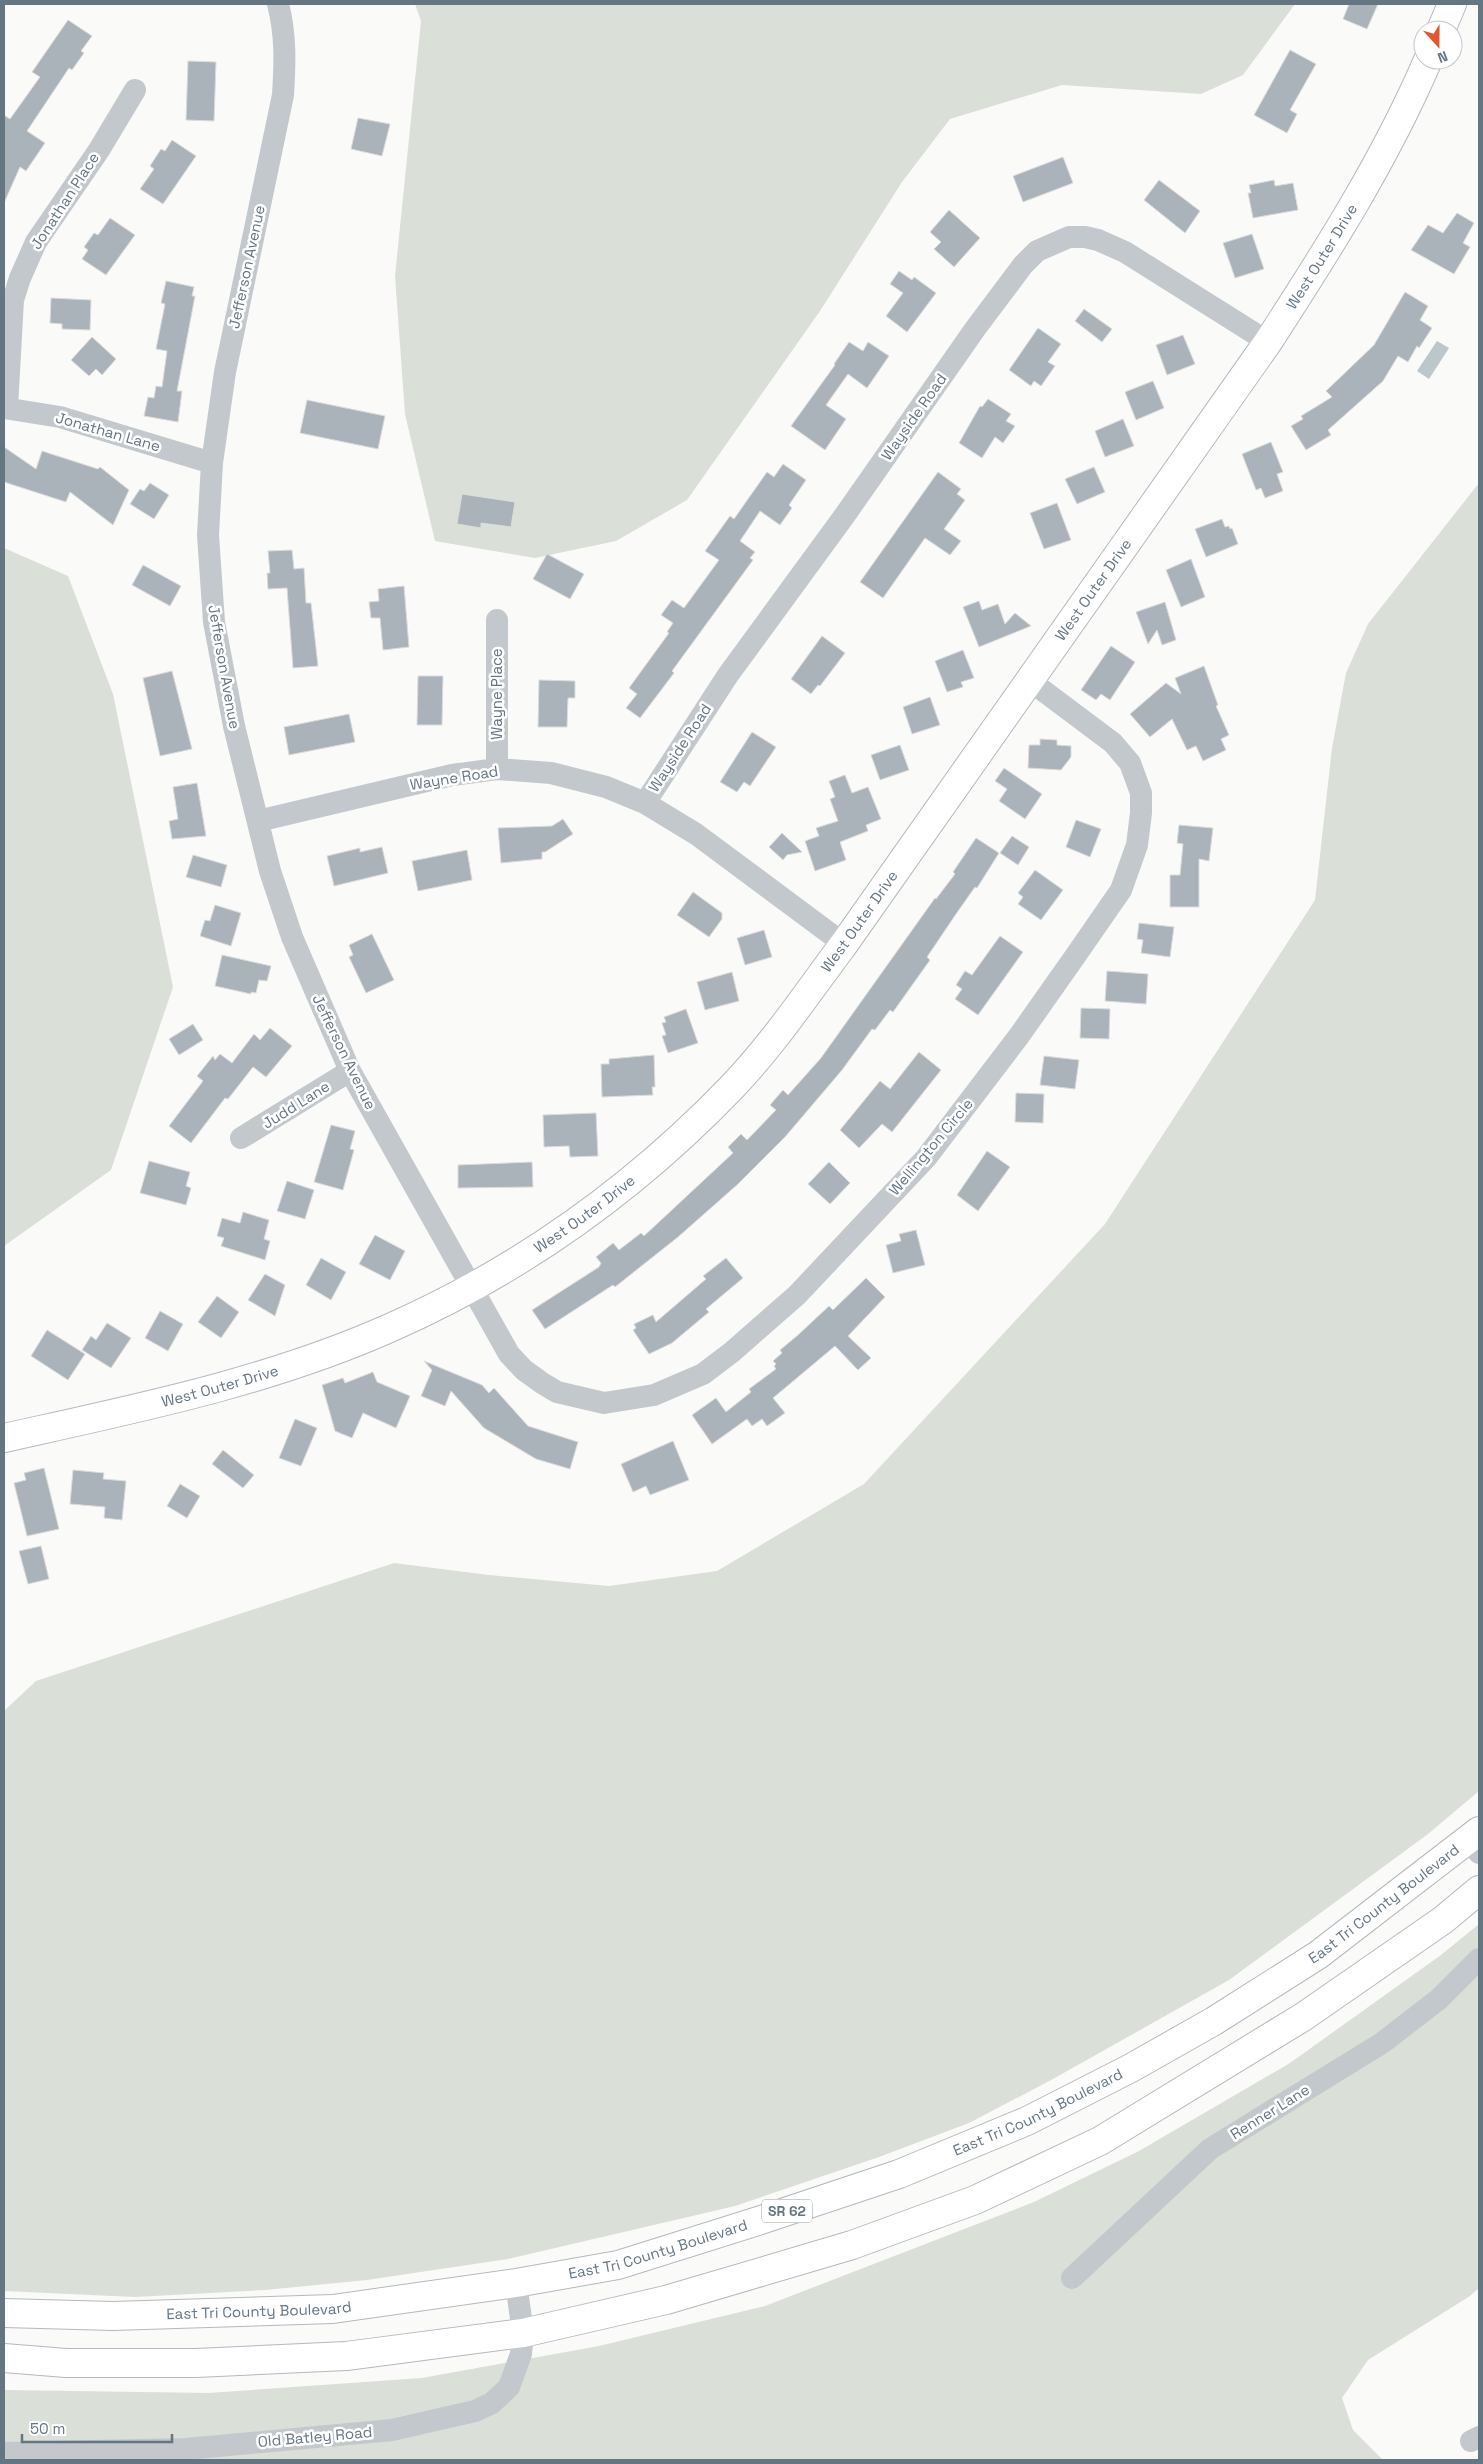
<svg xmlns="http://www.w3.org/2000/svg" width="1483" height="2464" viewBox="0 0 1483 2464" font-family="'Space Grotesk',sans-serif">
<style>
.green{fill:#dadfd7}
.water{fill:#bbc7cb}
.building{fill:#aab3b9;stroke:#dcdcda}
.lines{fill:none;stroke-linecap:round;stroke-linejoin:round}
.secondary-casing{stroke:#b3babf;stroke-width:30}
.highway-casing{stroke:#b4b9bd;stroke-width:30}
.street{stroke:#c3c8cc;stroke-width:22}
.secondary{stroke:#fff;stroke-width:28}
.highway{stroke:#fff;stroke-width:28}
.labels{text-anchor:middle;stroke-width:5;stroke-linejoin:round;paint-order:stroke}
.shield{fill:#fff;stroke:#939fa8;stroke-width:1}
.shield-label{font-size:14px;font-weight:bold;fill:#657683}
.street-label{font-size:15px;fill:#657683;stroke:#fff}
</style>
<rect width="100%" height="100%" fill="#fafaf8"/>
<path class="green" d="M 415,4 L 1295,4 L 1243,75 L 1201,94 L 1062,85 L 950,119 L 902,182 L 820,311 L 687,500 L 616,541 L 535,558 L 435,541 L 405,414 L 395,276 L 421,21 Z
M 1479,483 L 1479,1791 L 1428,1834 L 1229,1980 L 1053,2079 L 969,2123 L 879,2157 L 735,2206 L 508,2259 L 367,2280 L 265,2290 L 135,2297 L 4,2291 L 4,1711 L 36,1681 L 394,1563 L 489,1575 L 609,1586 L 717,1571 L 864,1484 L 1105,1224 L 1315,900 L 1332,748 L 1346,673 L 1368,624 Z
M 4,548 L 68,576 L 113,694 L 173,987 L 111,1170 L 4,1246 Z
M 1479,1924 L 1479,2288 L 1470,2296 L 1368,2360 L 1342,2398 L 1353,2430 L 1383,2460 L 4,2460 L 4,2390 L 208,2393 L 422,2378 L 599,2346 L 765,2306 L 1034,2202 L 1139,2151 L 1290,2063 L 1441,1955 Z"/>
<path class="water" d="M 1437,341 L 1449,348 L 1429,379 L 1417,371 Z"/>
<path class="building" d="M 1349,4 L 1378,4 L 1367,29 L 1343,19 Z
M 68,20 L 92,36 L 81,51 L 84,53 L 72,70 L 69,68 L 27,131 L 45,143 L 26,171 L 20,167 L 4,203 L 4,115 L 10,119 L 40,77 L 32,72 Z
M 1290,50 L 1316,64 L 1290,110 L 1297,114 L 1287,133 L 1254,115 Z
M 188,61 L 216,62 L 214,121 L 186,120 Z
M 358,118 L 390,124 L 382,156 L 351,149 Z
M 172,140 L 196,156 L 163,204 L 140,189 L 154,169 L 150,166 L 161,149 L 165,151 Z
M 1063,157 L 1073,183 L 1023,202 L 1013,176 Z
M 1159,180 L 1200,211 L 1185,233 L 1144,200 Z
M 1274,180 L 1275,186 L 1293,183 L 1298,210 L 1253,218 L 1248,193 L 1251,193 L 1249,185 Z
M 949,210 L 980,238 L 954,267 L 934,249 L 941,242 L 930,232 Z
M 1457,213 L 1474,223 L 1463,243 L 1470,247 L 1454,274 L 1411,250 L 1428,225 L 1443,233 Z
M 110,218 L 135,235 L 106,275 L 82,259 L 88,250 L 84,247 L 94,233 L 98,235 Z
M 1252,234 L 1264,269 L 1235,278 L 1223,243 Z
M 899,271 L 912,280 L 914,277 L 936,293 L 907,332 L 886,316 L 903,293 L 890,284 Z
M 166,281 L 194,287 L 192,296 L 195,296 L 177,391 L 182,391 L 178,422 L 144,416 L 148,397 L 154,398 L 156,386 L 162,387 L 167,351 L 156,349 L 165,304 L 161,303 Z
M 1405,292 L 1428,306 L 1420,320 L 1432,328 L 1419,348 L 1417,346 L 1408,362 L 1398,356 L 1383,381 L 1328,430 L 1331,435 L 1306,450 L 1291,426 L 1303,419 L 1301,416 L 1332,397 L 1326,391 L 1374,345 Z
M 51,298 L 91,300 L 90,330 L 62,329 L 62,324 L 50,323 Z
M 1084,309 L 1112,329 L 1102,342 L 1075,321 Z
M 1038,328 L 1061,344 L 1048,362 L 1055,366 L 1041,386 L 1034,381 L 1031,386 L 1009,370 Z
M 1183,335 L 1195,364 L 1167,375 L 1156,345 Z
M 92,337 L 116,359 L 102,375 L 96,369 L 89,376 L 71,360 Z
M 849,342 L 863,351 L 868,342 L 889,356 L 867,388 L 848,374 L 826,405 L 846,419 L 825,450 L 791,426 L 835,365 L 834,364 Z
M 1153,381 L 1164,408 L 1136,420 L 1125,392 Z
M 988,399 L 1011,414 L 1006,421 L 1015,426 L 1003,443 L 995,437 L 982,458 L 959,443 L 980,406 L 982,407 Z
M 307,400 L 385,416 L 378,449 L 300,433 Z
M 1123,419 L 1134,446 L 1105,457 L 1095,431 Z
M 1271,442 L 1283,472 L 1277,474 L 1283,491 L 1265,498 L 1261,488 L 1256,490 L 1242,454 Z
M 4,447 L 36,469 L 42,451 L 98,469 L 100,467 L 129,490 L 113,525 L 70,492 L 66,502 L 4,482 Z
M 783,464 L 806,480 L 789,505 L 792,508 L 780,525 L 760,511 L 740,541 L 755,552 L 750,558 L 753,560 L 672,671 L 674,673 L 640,718 L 626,708 L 637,694 L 629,688 L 669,633 L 667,632 L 673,623 L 661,615 L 672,600 L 684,608 L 719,560 L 705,551 L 730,516 L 734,519 L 767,472 L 774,477 Z
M 1094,467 L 1105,492 L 1077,504 L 1065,479 Z
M 938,472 L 961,489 L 957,494 L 965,500 L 944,529 L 961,541 L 950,555 L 925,538 L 883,598 L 860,582 Z
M 150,483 L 169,495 L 154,519 L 130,504 L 140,489 L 144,491 Z
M 462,494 L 515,502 L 511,527 L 481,523 L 481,528 L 457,524 Z
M 1057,503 L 1071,540 L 1044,549 L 1030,513 Z
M 1222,519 L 1225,527 L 1229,526 L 1230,529 L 1232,528 L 1238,544 L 1206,557 L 1195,529 Z
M 292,550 L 294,569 L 304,568 L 306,603 L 311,603 L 318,666 L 293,668 L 287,588 L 268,589 L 267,573 L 270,573 L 268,551 Z
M 547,554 L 584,574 L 570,599 L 533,579 Z
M 1191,559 L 1205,597 L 1181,607 L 1166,570 Z
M 143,565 L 181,586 L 170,606 L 132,585 Z
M 404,586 L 409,647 L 383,650 L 380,618 L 371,618 L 369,602 L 379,601 L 378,589 Z
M 979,601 L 982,610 L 998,604 L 1005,624 L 1015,613 L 1031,626 L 979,647 L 963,607 Z
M 1165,602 L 1176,640 L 1162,645 L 1157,630 L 1148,644 L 1136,612 Z
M 822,636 L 845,653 L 820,686 L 818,685 L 811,694 L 791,679 Z
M 1111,646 L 1135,662 L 1110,700 L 1101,694 L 1096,700 L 1081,690 Z
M 963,650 L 974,678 L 961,682 L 963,687 L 947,692 L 935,661 Z
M 1204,666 L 1218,705 L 1216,706 L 1229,735 L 1221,739 L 1226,750 L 1203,761 L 1196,746 L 1187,750 L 1172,719 L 1150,737 L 1130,714 L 1166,683 L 1181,694 L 1175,678 Z
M 172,671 L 192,749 L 160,756 L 143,678 Z
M 418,676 L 443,676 L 442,725 L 417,725 Z
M 539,680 L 575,681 L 575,698 L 568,698 L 567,727 L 538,727 Z
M 930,697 L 940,725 L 912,734 L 903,707 Z
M 349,714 L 355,742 L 289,755 L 284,727 Z
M 752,732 L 776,747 L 750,786 L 744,782 L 737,792 L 720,782 Z
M 1040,739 L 1057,740 L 1057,745 L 1071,746 L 1071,757 L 1061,770 L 1028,768 L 1029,745 L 1040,745 Z
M 900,745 L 909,770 L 880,780 L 871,755 Z
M 1004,768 L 1042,794 L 1025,819 L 999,801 L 1007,789 L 995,781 Z
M 845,775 L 852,793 L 868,787 L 881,819 L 866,825 L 868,831 L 840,842 L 846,860 L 815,871 L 805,841 L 819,836 L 816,828 L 838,821 L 830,799 L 835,797 L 829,781 Z
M 197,783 L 206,836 L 172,839 L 169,821 L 178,819 L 173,787 Z
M 563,819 L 573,834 L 545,852 L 542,852 L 542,859 L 501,863 L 498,828 L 552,826 Z
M 1076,820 L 1101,829 L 1090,857 L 1066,847 Z
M 1179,825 L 1213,828 L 1209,861 L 1199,859 L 1199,907 L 1170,907 L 1170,875 L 1180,875 L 1183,844 L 1177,843 Z
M 782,833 L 802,852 L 787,855 L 783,860 L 769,847 Z
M 1012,836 L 1029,847 L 1018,865 L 1000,853 Z
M 976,838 L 999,853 L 977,888 L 975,887 L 956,914 L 927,957 L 930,960 L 893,1012 L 890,1010 L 875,1030 L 872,1029 L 842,1070 L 785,1137 L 738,1184 L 678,1237 L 615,1287 L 613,1285 L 545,1329 L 532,1310 L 599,1267 L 601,1263 L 596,1257 L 613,1243 L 619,1250 L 641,1233 L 644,1236 L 733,1153 L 728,1147 L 741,1134 L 747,1140 L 776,1110 L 770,1105 L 783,1090 L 788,1095 L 821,1058 L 935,898 L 936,899 L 955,874 L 953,872 Z
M 382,847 L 388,873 L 334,886 L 327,856 L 360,848 L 360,852 Z
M 467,850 L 472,880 L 418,891 L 412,861 Z
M 193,855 L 227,865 L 221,887 L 186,877 Z
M 1035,870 L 1063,890 L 1041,920 L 1018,904 L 1023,897 L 1018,893 Z
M 693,892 L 722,913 L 722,919 L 709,937 L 677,915 Z
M 215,905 L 241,913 L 231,946 L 200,936 L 205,920 L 210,921 Z
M 1139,923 L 1174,927 L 1170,957 L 1141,953 L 1143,940 L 1137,939 Z
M 764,930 L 772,957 L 745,965 L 737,938 Z
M 372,934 L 394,980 L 366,993 L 349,957 L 353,955 L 349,945 Z
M 1000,936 L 1023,952 L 978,1015 L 955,999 L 962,989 L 956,985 L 965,971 L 972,975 Z
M 222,955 L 271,966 L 267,981 L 259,980 L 256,993 L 251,992 L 251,994 L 215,986 Z
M 1107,971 L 1148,974 L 1146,1004 L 1105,1001 Z
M 732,972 L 739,1001 L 705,1010 L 697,982 Z
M 1081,1008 L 1110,1009 L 1109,1039 L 1080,1038 Z
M 686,1009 L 698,1043 L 668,1053 L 662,1036 L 666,1035 L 662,1023 L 666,1022 L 664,1017 Z
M 193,1024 L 203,1040 L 179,1055 L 169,1039 Z
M 270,1028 L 292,1046 L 266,1077 L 253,1067 L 228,1099 L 225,1098 L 191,1143 L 169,1126 L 203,1081 L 197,1076 L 213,1056 L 215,1060 L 220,1054 L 232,1063 L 254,1034 L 260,1040 Z
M 919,1052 L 941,1070 L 892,1132 L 882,1124 L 859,1148 L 840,1130 L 880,1081 L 890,1089 Z
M 654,1055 L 655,1087 L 652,1087 L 653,1095 L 602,1097 L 601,1064 L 609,1064 L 609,1059 Z
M 1044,1056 L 1079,1060 L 1075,1089 L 1040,1085 Z
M 1016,1093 L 1044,1094 L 1043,1123 L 1015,1122 Z
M 596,1113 L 598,1156 L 570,1157 L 569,1146 L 544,1147 L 543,1115 Z
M 331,1125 L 355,1131 L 350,1149 L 354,1150 L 343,1190 L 314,1182 Z
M 987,1151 L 1010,1167 L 978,1211 L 957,1195 Z
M 149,1161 L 190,1172 L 186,1186 L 191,1188 L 186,1205 L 140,1193 Z
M 532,1162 L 533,1187 L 458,1188 L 458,1165 Z
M 829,1162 L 850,1183 L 830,1204 L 808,1184 Z
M 287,1181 L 314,1190 L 305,1219 L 277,1211 Z
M 243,1212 L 269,1220 L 264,1239 L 270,1241 L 265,1260 L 221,1246 L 224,1238 L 217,1236 L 222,1218 L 240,1223 Z
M 916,1230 L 925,1265 L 893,1273 L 886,1245 L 901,1241 L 899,1234 Z
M 375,1235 L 405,1251 L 390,1280 L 359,1264 Z
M 321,1258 L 346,1272 L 331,1300 L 306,1285 Z
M 726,1258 L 743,1278 L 706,1309 L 709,1312 L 672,1343 L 649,1354 L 633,1330 L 636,1328 L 634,1324 L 653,1315 L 656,1322 L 706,1279 L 703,1276 Z
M 265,1274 L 285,1285 L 275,1316 L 248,1300 Z
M 866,1278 L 885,1297 L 848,1336 L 871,1358 L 858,1370 L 835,1346 L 773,1398 L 785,1413 L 767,1426 L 762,1419 L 752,1426 L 747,1419 L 712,1444 L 692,1415 L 716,1398 L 726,1412 L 751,1392 L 749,1389 L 776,1369 L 774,1366 L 776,1364 L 773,1361 L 782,1353 L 780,1350 L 798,1335 L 829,1306 L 833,1310 Z
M 217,1296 L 239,1312 L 221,1338 L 198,1322 Z
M 160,1311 L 183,1324 L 168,1351 L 145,1338 Z
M 107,1323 L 131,1338 L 111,1368 L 82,1350 L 91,1336 L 96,1340 Z
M 47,1330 L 85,1354 L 68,1380 L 31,1356 Z
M 424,1361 L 482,1385 L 489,1393 L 494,1388 L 528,1426 L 578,1442 L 570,1469 L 536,1459 L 484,1428 L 451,1391 L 445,1406 L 421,1396 L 432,1370 Z
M 373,1372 L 377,1382 L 410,1396 L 396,1428 L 363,1413 L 352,1438 L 335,1431 L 322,1385 L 343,1378 L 345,1383 Z
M 295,1419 L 317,1428 L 301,1466 L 279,1458 Z
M 673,1441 L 689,1480 L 650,1495 L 646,1486 L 633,1492 L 621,1464 Z
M 223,1450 L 254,1475 L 243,1488 L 212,1464 Z
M 44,1468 L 59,1529 L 27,1536 L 14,1483 L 26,1480 L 24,1473 Z
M 73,1470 L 104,1473 L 103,1479 L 126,1481 L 122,1520 L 104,1518 L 105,1507 L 70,1504 Z
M 180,1484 L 200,1496 L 187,1518 L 167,1506 Z
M 41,1546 L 49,1579 L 28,1584 L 19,1551 Z"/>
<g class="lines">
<g class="secondary-casing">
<g id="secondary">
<path d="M 1441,30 L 1452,4"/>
<path id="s1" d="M 4,1438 C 134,1409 269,1382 392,1327 C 520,1270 635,1188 732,1087 C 774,1043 808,992 844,944 L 1268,342 C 1327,251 1385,160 1428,60"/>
</g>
</g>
<g class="highway-casing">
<g id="highway">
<path id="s2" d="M 4,2313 L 113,2316 L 333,2309 L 516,2283 L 618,2265 L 761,2220 L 899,2174 L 1027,2121 L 1131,2068 L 1214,2021 L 1318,1955 L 1479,1831"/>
<path d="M 4,2358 L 66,2363 L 196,2363 L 346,2356 L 523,2333 L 666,2300 L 852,2245 L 975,2200 L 1100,2141 L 1303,2017 L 1443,1920 L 1479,1890"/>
</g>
</g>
<path class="street" d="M 278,4 C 286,35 285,63 283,95 L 225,372 L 212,463 L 208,535 L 214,622 L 234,726 L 270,871 L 292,937 L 350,1071 L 509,1354 L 524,1370 L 542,1383 L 557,1392 L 604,1403 L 654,1395 L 703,1374 L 732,1352 L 797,1295 L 926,1158 L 1019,1036 L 1076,955 L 1121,890 L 1137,845 L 1141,813 L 1141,793 L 1130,763 L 1113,743 L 1029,680
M 4,408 L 60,417 L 212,463
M 7,408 L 13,300 L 20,278 L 36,242 L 99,150 L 135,90
M 497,769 L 497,620
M 645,803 L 728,675 L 845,515 L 975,329 L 1023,265 L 1037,251 L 1069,237 L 1085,237 L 1098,240 L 1125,252 L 1268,342
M 258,821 L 452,775 L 497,769 L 551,773 L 606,787 L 645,803 L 696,834 L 844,944
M 241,1138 L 350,1071
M 1468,1840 L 1479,1853
M 1072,2278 L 1210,2149 L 1382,2043 L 1439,1999 L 1479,1959
M 1471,2441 L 1479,2437
M 4,2453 L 186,2449 L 392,2430 L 475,2411 L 492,2403 L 509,2387 L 521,2354 L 523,2333 L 516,2283"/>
<use href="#secondary" class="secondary"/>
<use href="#highway" class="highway"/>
</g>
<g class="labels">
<rect class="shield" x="762" y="2199.5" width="50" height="23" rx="4"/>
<g class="shield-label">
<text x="787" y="2216">SR 62</text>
</g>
<g class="street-label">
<text transform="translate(65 201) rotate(-57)" y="5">Jonathan Place</text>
<text dy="5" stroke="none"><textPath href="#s1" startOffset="1842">West Outer Drive</textPath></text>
<text transform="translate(247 267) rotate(-78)" y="5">Jefferson Avenue</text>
<text transform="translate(914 417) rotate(-55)" y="5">Wayside Road</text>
<text transform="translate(108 432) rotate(16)" y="5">Jonathan Lane</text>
<text dy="5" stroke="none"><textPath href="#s1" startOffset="1438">West Outer Drive</textPath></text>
<text transform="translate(224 667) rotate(80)" y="5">Jefferson Avenue</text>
<text transform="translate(497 694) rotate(-90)" y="5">Wayne Place</text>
<text transform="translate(680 748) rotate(-57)" y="5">Wayside Road</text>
<text transform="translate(454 778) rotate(-9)" y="5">Wayne Road</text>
<text dy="5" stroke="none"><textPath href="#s1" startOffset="1032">West Outer Drive</textPath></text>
<text transform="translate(344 1052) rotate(64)" y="5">Jefferson Avenue</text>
<text transform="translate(296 1105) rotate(-32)" y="5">Judd Lane</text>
<text transform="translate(931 1147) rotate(-50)" y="5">Wellington Circle</text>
<text dy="5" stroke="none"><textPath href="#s1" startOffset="628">West Outer Drive</textPath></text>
<text dy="5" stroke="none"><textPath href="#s1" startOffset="222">West Outer Drive</textPath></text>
<text dy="5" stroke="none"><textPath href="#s2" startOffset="1470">East Tri County Boulevard</textPath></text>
<text dy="5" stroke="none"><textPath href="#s2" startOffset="1065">East Tri County Boulevard</textPath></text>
<text transform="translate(1270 2112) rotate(-32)" y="5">Renner Lane</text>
<text dy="5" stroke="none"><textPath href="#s2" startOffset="660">East Tri County Boulevard</textPath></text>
<text dy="5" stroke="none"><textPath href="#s2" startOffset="255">East Tri County Boulevard</textPath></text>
<text transform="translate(315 2437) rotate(-5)" y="5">Old Batley Road</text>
</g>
</g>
<rect width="1483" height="2464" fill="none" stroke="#657683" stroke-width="10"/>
<g transform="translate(1438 45) rotate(159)"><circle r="24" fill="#ffffff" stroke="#c1c8cd"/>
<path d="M0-4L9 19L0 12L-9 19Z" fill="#e4572e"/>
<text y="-8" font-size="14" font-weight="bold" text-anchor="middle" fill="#657683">N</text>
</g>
<path d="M22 2434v8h150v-8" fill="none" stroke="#657683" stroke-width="2.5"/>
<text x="30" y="2434" font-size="15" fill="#657683" stroke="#ffffff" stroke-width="4" paint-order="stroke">50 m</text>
</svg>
